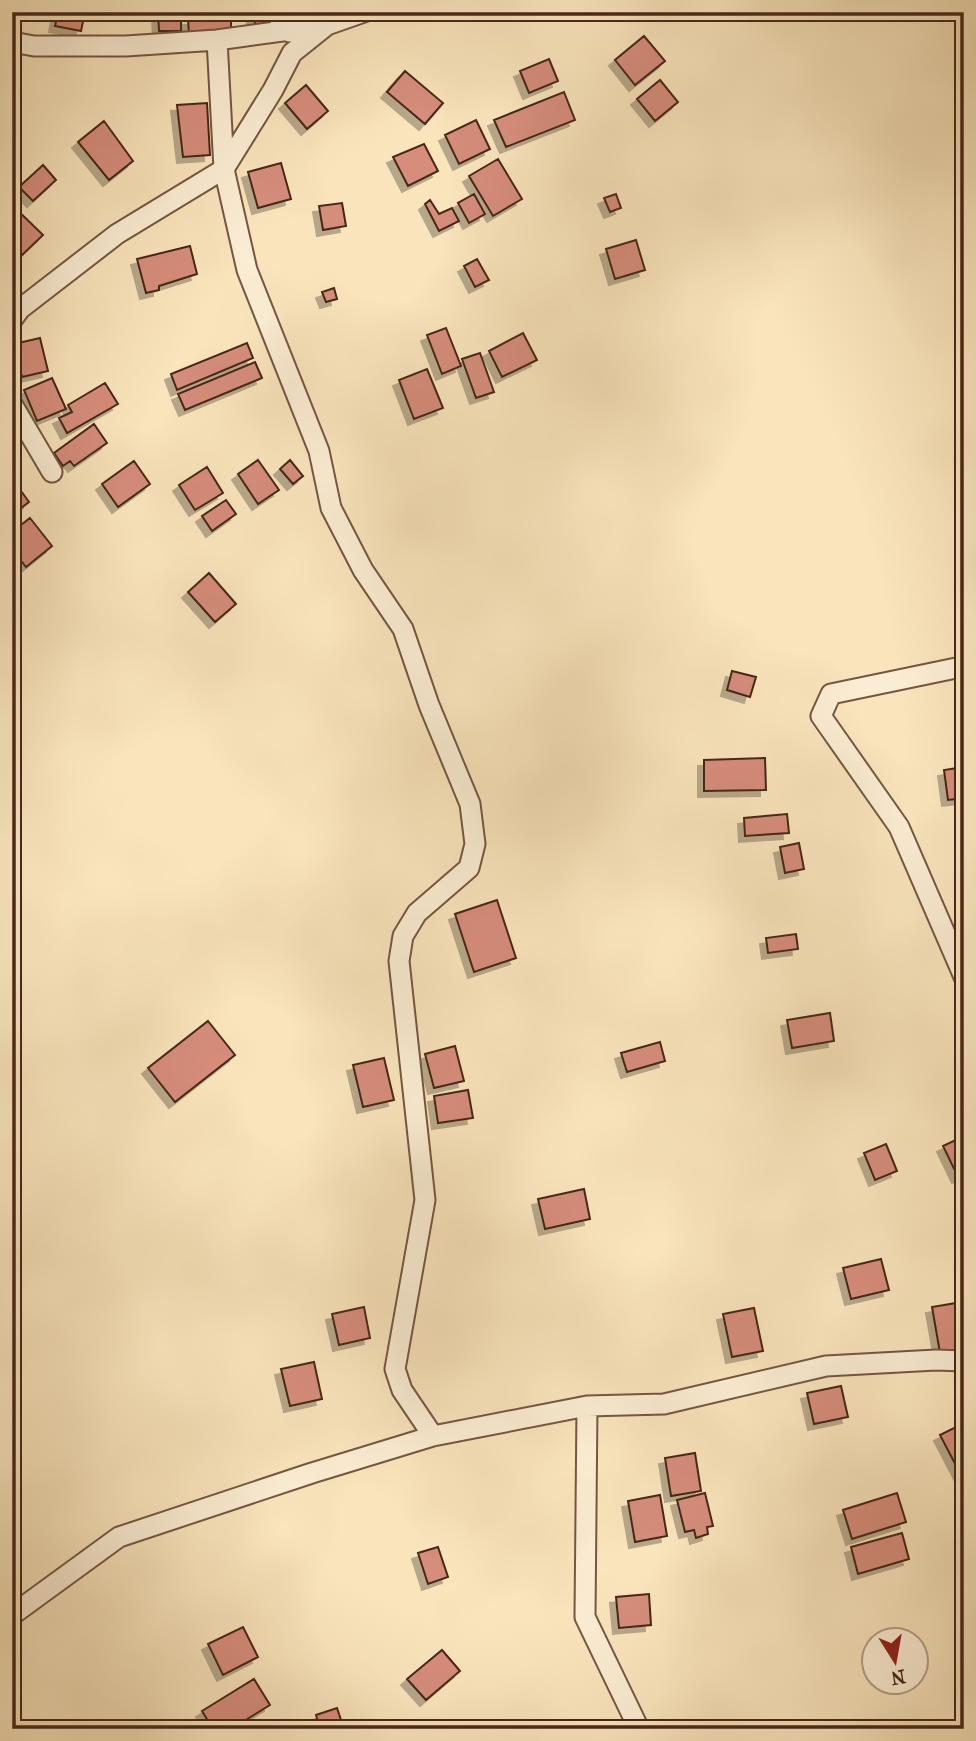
<svg xmlns="http://www.w3.org/2000/svg" width="976" height="1741" viewBox="0 0 976 1741" font-family="'IM FELL French Canon',serif">
<style>
.building{fill:#d68d7b;stroke:#472818;stroke-width:2;filter:url(#shadow)}
.lines{fill:none;stroke-linecap:round;stroke-linejoin:round}
.street-casing{stroke:#745741;stroke-width:23}
.street{stroke:#fbedd3;stroke-width:19}
</style>
<defs>
<filter id="shadow"><feDropShadow dx="-6" dy="6" stdDeviation="0" flood-color="#0004"/></filter>
</defs>
<rect width="100%" height="100%" fill="#f9e4bc"/>
<filter id="stains"><feTurbulence type="fractalNoise" baseFrequency=".00286" numOctaves="4"/><feColorMatrix values="0 0 0 0 .2 0 0 0 0 .09 0 0 0 0 .02 0 0 0 .5 -.17"/></filter>
<radialGradient id="worn" r=".72"><stop offset=".6" stop-color="#630" stop-opacity="0"/><stop offset="1" stop-color="#630" stop-opacity=".3"/></radialGradient>
<path class="building" d="M 58,12 L 85,12 L 81,31 L 55,26 Z
M 158,12 L 181,12 L 181,31 L 159,31 Z
M 256,12 L 263,12 L 269,28 L 258,32 L 252,14 Z
M 231,18 L 231,34 L 189,35 L 188,19 Z
M 644,36 L 665,61 L 635,85 L 615,60 Z
M 549,59 L 558,81 L 529,93 L 520,71 Z
M 405,71 L 443,103 L 425,124 L 387,92 Z
M 660,80 L 678,102 L 655,121 L 637,99 Z
M 306,85 L 328,111 L 307,129 L 285,103 Z
M 564,92 L 575,120 L 506,147 L 494,120 Z
M 207,103 L 210,155 L 183,157 L 177,105 Z
M 476,120 L 490,149 L 459,164 L 445,135 Z
M 104,121 L 133,161 L 109,180 L 78,142 Z
M 424,144 L 438,171 L 408,186 L 393,157 Z
M 498,159 L 522,199 L 493,216 L 469,176 Z
M 281,163 L 291,199 L 258,208 L 248,172 Z
M 43,165 L 56,180 L 33,201 L 19,187 Z
M 474,194 L 485,214 L 469,223 L 458,203 Z
M 616,194 L 621,208 L 610,212 L 604,198 Z
M 430,200 L 439,214 L 452,208 L 459,221 L 439,231 L 425,204 Z
M 342,203 L 346,226 L 323,230 L 319,206 Z
M 12,205 L 43,235 L 20,257 L 12,249 Z
M 636,240 L 645,270 L 615,279 L 606,249 Z
M 190,246 L 197,274 L 159,286 L 159,290 L 146,293 L 137,259 Z
M 477,259 L 489,280 L 475,287 L 464,266 Z
M 334,288 L 337,299 L 326,302 L 322,292 Z
M 446,328 L 461,366 L 442,374 L 427,335 Z
M 523,333 L 537,360 L 502,377 L 489,351 Z
M 40,338 L 48,371 L 22,377 L 14,344 Z
M 247,343 L 253,358 L 177,390 L 171,374 Z
M 480,353 L 494,392 L 476,398 L 462,359 Z
M 255,362 L 262,378 L 185,410 L 178,394 Z
M 427,369 L 443,408 L 414,419 L 399,380 Z
M 52,378 L 66,409 L 37,421 L 24,390 Z
M 105,383 L 118,404 L 67,433 L 59,418 L 72,412 L 68,405 Z
M 94,424 L 107,443 L 74,466 L 70,461 L 63,466 L 54,453 Z
M 258,460 L 279,490 L 258,504 L 238,474 Z
M 290,460 L 303,476 L 293,484 L 280,469 Z
M 134,461 L 150,484 L 118,507 L 102,484 Z
M 207,467 L 223,493 L 195,510 L 179,485 Z
M 16,484 L 29,502 L 12,515 L 12,487 Z
M 226,500 L 236,514 L 212,531 L 202,516 Z
M 30,518 L 52,546 L 26,567 L 12,549 L 12,532 Z
M 209,573 L 236,604 L 215,622 L 188,592 Z
M 732,671 L 756,677 L 750,697 L 727,690 Z
M 765,758 L 766,790 L 704,791 L 704,760 Z
M 964,767 L 964,798 L 948,800 L 944,770 Z
M 787,814 L 789,833 L 745,836 L 744,818 Z
M 799,843 L 804,869 L 785,873 L 780,847 Z
M 497,900 L 516,958 L 474,972 L 455,914 Z
M 796,934 L 798,949 L 768,953 L 766,938 Z
M 830,1013 L 834,1041 L 792,1048 L 787,1020 Z
M 208,1021 L 235,1055 L 175,1102 L 148,1068 Z
M 660,1042 L 665,1061 L 627,1072 L 621,1053 Z
M 455,1046 L 464,1081 L 434,1088 L 425,1054 Z
M 384,1058 L 394,1100 L 363,1107 L 353,1065 Z
M 468,1090 L 473,1118 L 438,1123 L 434,1096 Z
M 964,1136 L 964,1174 L 958,1177 L 943,1146 Z
M 886,1144 L 897,1171 L 875,1180 L 864,1153 Z
M 584,1189 L 590,1219 L 545,1229 L 538,1199 Z
M 881,1259 L 889,1290 L 851,1299 L 843,1268 Z
M 962,1302 L 964,1349 L 940,1353 L 932,1307 Z
M 364,1307 L 370,1338 L 339,1345 L 332,1314 Z
M 754,1308 L 763,1351 L 732,1357 L 723,1314 Z
M 314,1362 L 322,1399 L 290,1406 L 281,1369 Z
M 841,1386 L 848,1417 L 814,1424 L 807,1393 Z
M 964,1423 L 964,1481 L 940,1435 Z
M 695,1453 L 701,1491 L 671,1496 L 665,1458 Z
M 705,1493 L 713,1526 L 707,1527 L 708,1534 L 696,1538 L 694,1530 L 685,1532 L 677,1500 Z
M 897,1493 L 906,1522 L 852,1539 L 843,1510 Z
M 660,1495 L 667,1536 L 635,1542 L 628,1501 Z
M 902,1533 L 909,1559 L 858,1574 L 851,1547 Z
M 438,1547 L 448,1577 L 428,1584 L 418,1553 Z
M 649,1594 L 651,1625 L 619,1628 L 616,1597 Z
M 243,1627 L 258,1657 L 223,1675 L 208,1644 Z
M 442,1650 L 460,1671 L 426,1700 L 407,1679 Z
M 254,1679 L 270,1705 L 231,1729 L 213,1729 L 202,1711 Z
M 337,1708 L 344,1729 L 320,1729 L 316,1715 Z"/>
<g class="lines">
<g class="street-casing">
<path id="street" d="M 275,12 L 289,32
M 217,40 L 224,169 L 247,270 L 319,451 L 331,508 L 363,570 L 403,629 L 429,705 L 470,804 L 475,844 L 469,868 L 417,913 L 403,936 L 399,961 L 425,1200 L 395,1369 L 402,1390 L 433,1436
M 12,42 L 34,46 L 126,46 L 217,40 L 327,25 L 364,12
M 12,320 L 20,309 L 117,234 L 224,169 L 273,90 L 292,53 L 327,25
M 12,404 L 52,472
M 964,664 L 961,667 L 831,694 L 821,716 L 899,827 L 964,977
M 587,1406 L 585,1617 L 639,1729
M 12,1615 L 119,1537 L 312,1473 L 433,1436 L 587,1406 L 664,1404 L 826,1366 L 936,1360 L 964,1361"/>
</g>
<use href="#street" class="street"/>
</g>
<rect width="976" height="1741" fill="none" stroke="#f9e4bc" stroke-width="42"/>
<rect x="14" y="14" width="948" height="1713" fill="none" stroke="#472818" stroke-width="3.5"/>
<rect x="21" y="21" width="934" height="1699" fill="none" stroke="#472818" stroke-width="2"/>
<g transform="translate(895 1661) rotate(169)"><circle r="33" fill="#fbedd3" stroke="#b39e88" stroke-width="2"/>
<path d="M0-5L12 26L0 18L-12 26Z" fill="#8f2418"/>
<text y="-10" font-size="19" font-weight="bold" text-anchor="middle" fill="#472818">N</text>
</g>
<rect width="100%" height="100%" filter="url(#stains)"/>
<rect width="100%" height="100%" fill="url(#worn)"/>
</svg>
